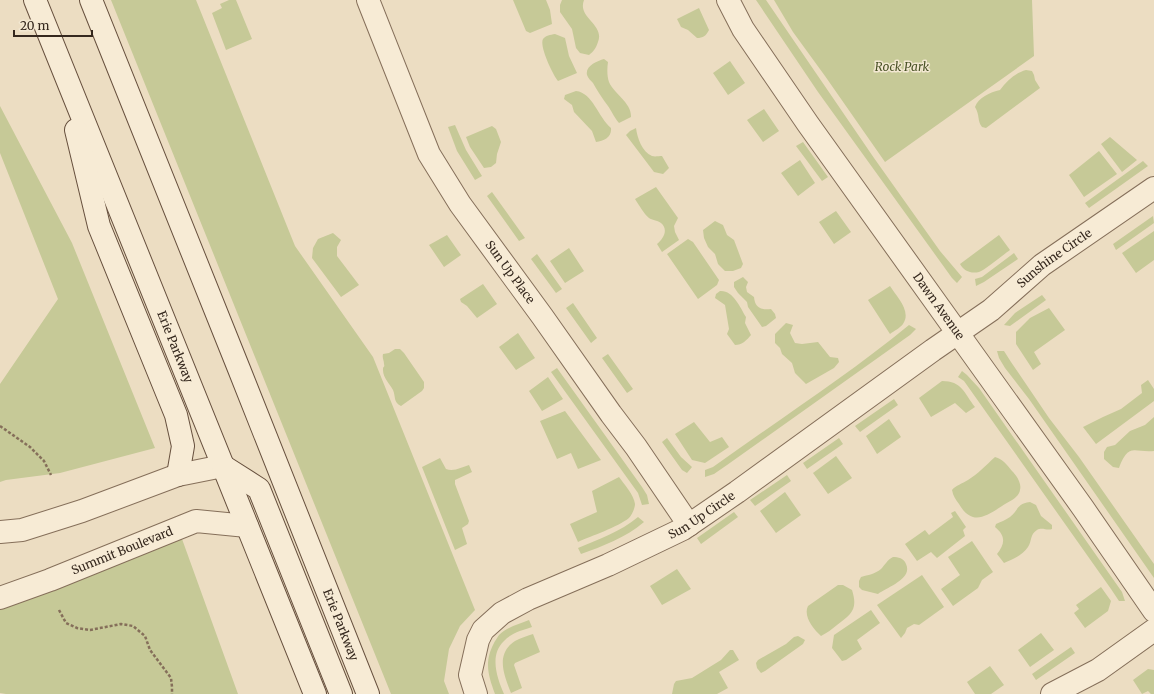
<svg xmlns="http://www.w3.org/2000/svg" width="1154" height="694" viewBox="0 0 1154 694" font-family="Merriweather,serif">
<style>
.green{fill:#c6c997}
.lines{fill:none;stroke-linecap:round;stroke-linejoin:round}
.minor-casing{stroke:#856f5a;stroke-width:24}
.secondary-casing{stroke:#67503e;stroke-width:24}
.path{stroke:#856f5a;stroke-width:2.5;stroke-dasharray:3 2;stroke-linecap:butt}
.minor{stroke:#f7ebd5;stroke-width:22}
.secondary{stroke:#f7ebd5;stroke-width:22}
.labels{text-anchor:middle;stroke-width:3;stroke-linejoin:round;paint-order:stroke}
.park-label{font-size:12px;font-style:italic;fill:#485125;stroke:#f3e8d2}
.street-label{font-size:12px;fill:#35281e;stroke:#f3e8d2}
</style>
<rect width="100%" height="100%" fill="#ecddc2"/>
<path class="green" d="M 111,0 L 196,0 L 295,246 L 373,357 L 475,610 L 460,626 L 449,649 L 444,681 L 449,694 L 391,694 Z
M 229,0 L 236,0 L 252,39 L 226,50 L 212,13 L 222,8 L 220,4 Z
M 513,0 L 546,0 L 550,10 L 552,24 L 530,33 L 526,31 Z
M 562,0 L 584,0 C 577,18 605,24 598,42 C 596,48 594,51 589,55 L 580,53 L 576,48 L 572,29 L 560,12 L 560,5 Z
M 756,0 L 766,0 L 874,158 L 940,251 L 962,277 L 957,283 L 952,278 L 818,92 Z
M 774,0 L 1032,0 L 1034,56 L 885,162 L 825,76 L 793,32 Z
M 699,8 L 709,30 C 706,36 703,38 697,38 L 688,30 L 681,27 L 677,19 Z
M 555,34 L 565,38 L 569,56 L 577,73 L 558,81 C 553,75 539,46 543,39 C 546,35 550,35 555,34 Z
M 604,59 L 608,62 C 607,69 607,76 609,82 C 614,94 632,103 631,117 L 619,123 C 613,116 611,109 605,102 C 600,95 597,90 593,83 C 591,81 588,78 587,75 C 585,66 597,61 604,59 Z
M 730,61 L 745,83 L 728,95 L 713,73 Z
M 1026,70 L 1032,71 L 1034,75 L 1035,80 L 1040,88 L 986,128 L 982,127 C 977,121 980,115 975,107 C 978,98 990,92 1000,90 C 1007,81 1015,73 1026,70 Z
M 576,91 C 593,93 598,117 611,128 C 612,137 604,141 596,142 L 592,131 L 574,112 L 572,105 L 564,99 L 565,95 Z
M 0,106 L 72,243 L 155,448 L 60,473 L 6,480 L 0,482 L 0,384 L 58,299 L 0,153 Z
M 764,109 L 779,131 L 763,142 L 747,120 Z
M 455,125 L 466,150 L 482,176 L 475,180 L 457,151 L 448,127 Z
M 492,126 L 496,129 L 501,142 L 497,154 L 496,163 L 491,167 L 484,168 L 470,147 L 466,137 Z
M 636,128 C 637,137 642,152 652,156 C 655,157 659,156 662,156 L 669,168 L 663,174 L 654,172 L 626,135 L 630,131 Z
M 1110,137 L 1137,160 L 1122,172 L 1101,144 Z
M 803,142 L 828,177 L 822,181 L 796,146 Z
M 1099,151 L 1117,174 L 1084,197 L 1069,175 Z
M 800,160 L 815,183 L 798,196 L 781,173 Z
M 1143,161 L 1148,166 L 1089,208 L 1085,203 Z
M 656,187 L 678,218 L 674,226 L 675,232 L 679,240 L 662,252 L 657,244 C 663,239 669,230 661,223 C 657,220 652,220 649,218 C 644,214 639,205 635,199 Z
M 492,192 L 525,238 L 519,241 L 487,196 Z
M 836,211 L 851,232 L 834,244 L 819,222 Z
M 1153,216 L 1154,223 L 1116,250 L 1113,244 Z
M 715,221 L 723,225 L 727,235 L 734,240 L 743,264 L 741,268 L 733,271 L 725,271 L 718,264 L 715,254 L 708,247 L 704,238 L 703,230 Z
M 1154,231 L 1154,260 L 1136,273 L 1122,253 Z
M 333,233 L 341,240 L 337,247 L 337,256 L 359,285 L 341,297 L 312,258 L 313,248 L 318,239 Z
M 447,235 L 461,255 L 444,267 L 429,245 Z
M 999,235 L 1010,250 C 1003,255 985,270 979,272 C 971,274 964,271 960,264 Z
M 688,239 L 693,242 L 719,280 L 717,285 L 698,299 L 667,254 Z
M 569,248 L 584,271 L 565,283 L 550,261 Z
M 1014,253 L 1018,259 L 984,282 L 976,286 L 975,279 L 982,277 Z
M 537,254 L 562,289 L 556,293 L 531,259 Z
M 743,277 L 748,282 L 746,287 L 747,292 L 754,297 C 755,308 761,310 771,309 L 775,314 L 776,318 L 766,326 L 762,327 L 748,307 L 747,302 L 738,293 L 734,287 L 734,282 Z
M 483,284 L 497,304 L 477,318 L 467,306 L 461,302 L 460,299 Z
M 890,286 C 896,296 912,311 903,324 C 900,328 894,331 890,334 L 868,300 Z
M 720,291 C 733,290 740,307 746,317 L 745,323 L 751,335 C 747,340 742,345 735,345 L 727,334 L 729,329 L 725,305 L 715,298 L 716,294 Z
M 1042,295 L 1046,300 L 1010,326 L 1004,325 L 1015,313 Z
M 573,303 L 597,338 L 591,343 L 566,308 Z
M 1049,308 L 1065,330 L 1034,352 L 1041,364 L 1033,370 L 1016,344 L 1016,332 L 1030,318 Z
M 786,323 L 793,325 L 790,333 L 795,343 L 802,344 L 818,342 L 830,357 L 838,358 L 839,362 L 834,368 L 806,384 L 795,373 L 792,363 L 782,354 L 780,348 L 775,343 L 775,334 Z
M 909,325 L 916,329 L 910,335 L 727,465 L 714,474 L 705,477 L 705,470 L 713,467 C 778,420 847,376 909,325 Z
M 518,333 L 535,358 L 516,370 L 499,347 Z
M 395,349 L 400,349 L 404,353 L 424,382 L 424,388 L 422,391 L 401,406 C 393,402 396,397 393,390 C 390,384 383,378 383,370 C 383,365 385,368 384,364 C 384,360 382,358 383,354 L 389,353 Z
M 997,351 L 1004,351 L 1011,362 L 1049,418 L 1079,457 L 1154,564 L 1154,578 L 1029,399 L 1005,368 L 999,358 Z
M 608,354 L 633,389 L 627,393 L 602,358 Z
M 557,368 L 642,487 L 647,495 L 649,504 L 642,505 L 638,493 L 551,372 Z
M 962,371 L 967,375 L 979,388 L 1122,592 L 1125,601 L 1119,601 L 1111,589 L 981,405 L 964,381 L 958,377 Z
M 548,377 L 563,399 L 542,411 L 529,391 Z
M 1148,380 L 1154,389 L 1154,401 L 1096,444 L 1083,427 L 1103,417 L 1121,409 L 1142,393 L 1141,385 Z
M 942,381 C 962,381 964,393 975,407 L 966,413 L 955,403 L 931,417 L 919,398 Z
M 894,399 L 898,405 L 860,432 L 855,426 Z
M 565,411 L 601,460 L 578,469 L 571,453 L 557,459 L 540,421 Z
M 1154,417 L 1154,451 C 1134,453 1129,442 1119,468 L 1113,467 L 1104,459 L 1104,452 L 1107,447 L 1115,445 L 1130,431 L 1145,425 Z
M 889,419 L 901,437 L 877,454 L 866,436 Z
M 694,422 L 710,442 L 722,437 L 729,447 L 705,463 L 692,460 L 675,434 Z
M 667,438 L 681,457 L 692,467 L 687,473 L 682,470 L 662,442 Z
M 839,438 L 843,444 L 807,469 L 803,463 Z
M 836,456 L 852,478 L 828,494 L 813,473 Z
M 995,457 C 1003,459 1007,465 1012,471 C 1016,475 1022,483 1020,490 C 1019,498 1008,502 1002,506 C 985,517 972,526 959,504 C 956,500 953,496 952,490 C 956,485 962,484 968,480 C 978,474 986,465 995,457 Z
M 440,458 L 446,469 C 454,472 462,467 469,465 L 472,472 L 455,480 L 455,484 L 469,521 L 468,524 L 462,528 L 467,544 L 455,550 L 422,467 Z
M 787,475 L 791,481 L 755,506 L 750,500 Z
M 619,477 C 624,484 634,495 635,504 C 635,508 632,515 629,518 C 618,527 591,536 578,542 L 570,524 L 597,512 L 592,491 Z
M 785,492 L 801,515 L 776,533 L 760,511 Z
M 1030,502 L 1036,505 L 1041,516 L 1052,525 L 1052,529 C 1047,531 1042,527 1037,530 C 1030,534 1032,541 1028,547 C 1023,555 1012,560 1004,563 L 997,554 C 1005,544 1006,536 995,527 L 996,524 C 1000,522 1006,520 1010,517 C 1019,510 1016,504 1030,502 Z
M 955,511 L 966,527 L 963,530 L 965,536 L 937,558 L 931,552 L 917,561 L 905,544 L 925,530 L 929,535 L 953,517 L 951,513 Z
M 734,512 L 738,517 L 701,544 L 697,538 Z
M 638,517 L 644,522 C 625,538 603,546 581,554 L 578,548 C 599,539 620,532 638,517 Z
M 182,539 L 238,694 L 6,694 L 0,693 L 0,603 Z
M 972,541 L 993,572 L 982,580 L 978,588 L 953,606 L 941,589 L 960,575 L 948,557 Z
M 893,557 C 898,557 904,558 906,564 C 913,579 887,587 878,594 L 862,590 L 859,587 L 859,581 L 861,577 C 868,575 875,574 881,569 C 885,565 887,560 893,557 Z
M 677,569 L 691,589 L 662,605 L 650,586 Z
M 922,575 L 944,607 L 919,625 L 914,624 L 907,628 L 905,633 L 901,638 L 877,605 Z
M 838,585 L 843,585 L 852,590 C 858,609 852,614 837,625 C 832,629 827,633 821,636 C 813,629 803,616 808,606 Z
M 1101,587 L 1111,601 L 1108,611 L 1085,628 L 1074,613 L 1079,609 L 1076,605 Z
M 871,610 L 880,623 L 857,640 L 862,649 L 846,660 L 842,661 L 832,648 L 834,635 Z
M 529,620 L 532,627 C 523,630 511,633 504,641 C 489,655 497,678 504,694 L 495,694 C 488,675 484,662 494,643 C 495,641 497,638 499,635 C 507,627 519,624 529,620 Z
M 1041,633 L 1054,650 L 1030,667 L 1018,650 Z
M 533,634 L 540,652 L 515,663 L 514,665 L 522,688 L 511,693 C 504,675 495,654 515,641 C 520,638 527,636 533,634 Z
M 798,636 L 805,640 L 803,644 L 765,671 L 761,673 L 757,668 L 756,663 L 758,660 L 786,644 L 794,637 Z
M 1071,647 L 1075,653 L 1036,680 L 1032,674 Z
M 730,650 L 733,650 L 739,660 L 719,672 L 728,688 L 717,694 L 672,694 L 674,684 L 676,681 L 692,678 L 721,660 Z
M 990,666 L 1004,685 L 991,694 L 975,694 L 967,682 Z
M 1148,669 L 1154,670 L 1154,694 L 1151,694 L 1148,691 L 1142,694 L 1133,680 Z"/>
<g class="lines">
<g class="minor-casing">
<g id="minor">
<path id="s1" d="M 368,0 L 429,154 L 460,204 L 542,316 L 611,414 L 636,447 L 689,525"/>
<path id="s2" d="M 728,0 L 743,29 L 808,124 L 1083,508 L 1154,611"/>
<path d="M 0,532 L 22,530 L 82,511 L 178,475 L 223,466"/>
<path id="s3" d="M 0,598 L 50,580 L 196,521 L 247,526"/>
<path id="s4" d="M 476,694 L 470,675 L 478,640 L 483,630 L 502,613 L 528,599 L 608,565 L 683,529 L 737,492 L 933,350 L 991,310 L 1042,265 L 1154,188"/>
<path d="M 1052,694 L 1098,670 L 1154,630"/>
</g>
</g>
<g class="secondary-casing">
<g id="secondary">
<path id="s5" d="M 35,0 L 315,694"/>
<path id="s6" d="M 91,0 L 239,369 L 368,694"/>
<path d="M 76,130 L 99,226 L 176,415 L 183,446 L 178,475"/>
<path d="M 223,466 L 259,489 L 341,694"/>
</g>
</g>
<path class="path" d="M 0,426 L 30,447 L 44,461 L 51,475
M 59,610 L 66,623 L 77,628 L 90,630 L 121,624 L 133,626 L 145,636 L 150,650 L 171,678 L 172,687 L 172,694"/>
<use href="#minor" class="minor"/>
<use href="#secondary" class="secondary"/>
</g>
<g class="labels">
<g class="park-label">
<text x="902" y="71">Rock Park</text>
</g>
<g class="street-label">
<text dy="4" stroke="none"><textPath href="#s4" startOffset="752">Sunshine Circle</textPath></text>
<text dy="4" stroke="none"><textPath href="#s1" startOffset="309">Sun Up Place</textPath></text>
<text dy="4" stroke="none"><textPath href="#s2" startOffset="372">Dawn Avenue</textPath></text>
<text dy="4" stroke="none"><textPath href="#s5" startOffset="374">Erie Parkway</textPath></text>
<text dy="4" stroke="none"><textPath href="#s4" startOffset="315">Sun Up Circle</textPath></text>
<text dy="4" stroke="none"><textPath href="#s3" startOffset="131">Summit Boulevard</textPath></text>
<text dy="4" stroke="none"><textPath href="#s6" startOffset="673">Erie Parkway</textPath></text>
</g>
</g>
<path d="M14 30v6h78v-6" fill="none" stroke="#35281e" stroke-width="2"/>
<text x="20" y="30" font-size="12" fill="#35281e" stroke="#f3e8d2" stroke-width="3" paint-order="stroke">20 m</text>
</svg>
